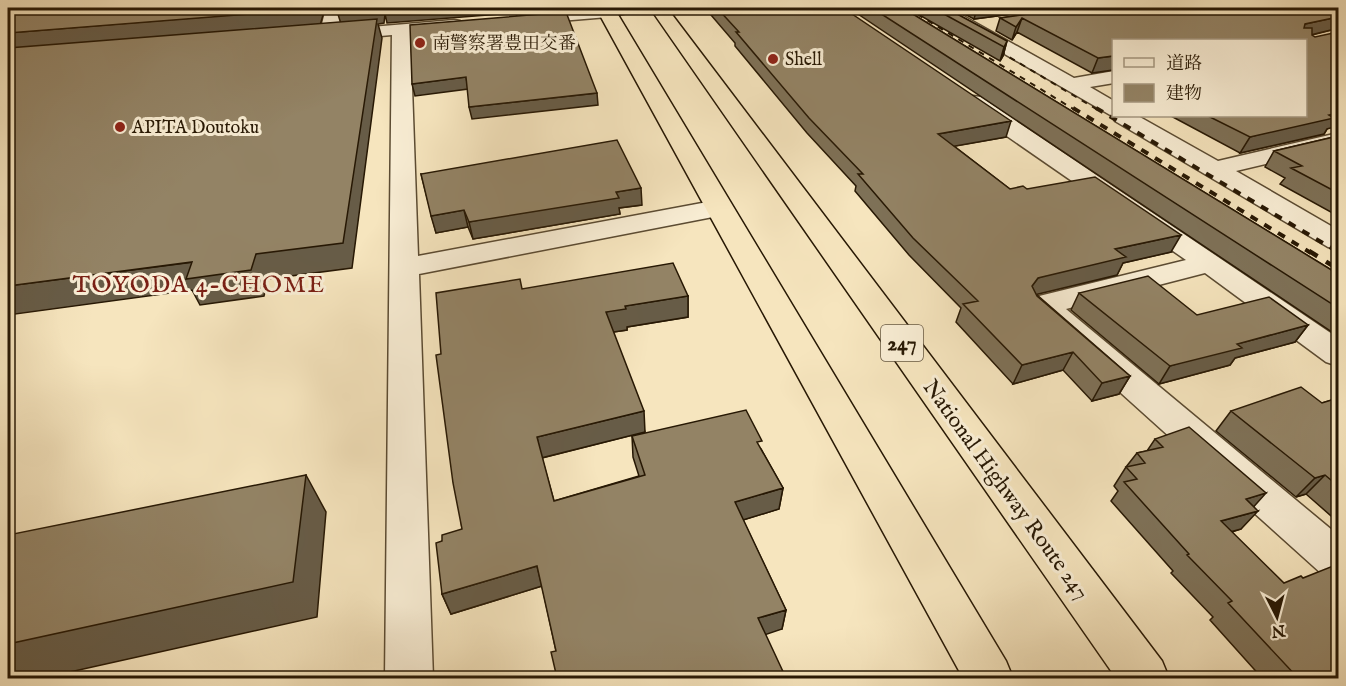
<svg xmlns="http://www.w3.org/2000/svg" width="1346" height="686" viewBox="0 0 1346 686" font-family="'IM FELL English','Noto Serif JP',serif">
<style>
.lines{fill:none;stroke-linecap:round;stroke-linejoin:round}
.minor-casing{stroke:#5b4b32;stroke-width:3}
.tertiary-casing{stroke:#5b4b32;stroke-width:3}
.trunk-casing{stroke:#271804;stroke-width:3}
.minor{fill:#f9eed5;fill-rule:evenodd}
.tertiary{fill:#f9eed5;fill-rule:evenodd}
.trunk{fill:#f6e5be;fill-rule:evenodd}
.rail-far2{stroke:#271804;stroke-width:2;stroke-dasharray:6 6;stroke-linecap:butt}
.rail-far1{stroke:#271804;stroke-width:4;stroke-dasharray:8 8;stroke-linecap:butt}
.rail{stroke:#271804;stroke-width:4.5;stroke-dasharray:10 10;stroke-linecap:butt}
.wall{fill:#7e7157;stroke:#271804;stroke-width:1.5}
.shaded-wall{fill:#675c47;stroke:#271804;stroke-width:1.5}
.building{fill:#938365;stroke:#271804;stroke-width:1.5}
.poi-dot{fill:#8f2418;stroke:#f9eed5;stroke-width:2}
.labels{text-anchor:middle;stroke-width:6;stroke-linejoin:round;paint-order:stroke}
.far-poi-label{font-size:18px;fill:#271804;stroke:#f9eed5;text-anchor:start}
.shield{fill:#f9eed5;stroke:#665843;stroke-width:1.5}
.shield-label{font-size:21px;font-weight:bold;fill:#271804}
.street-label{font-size:22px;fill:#271804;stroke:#f9eed5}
.neighbourhood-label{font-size:24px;letter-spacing:1.5px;fill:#7a1f14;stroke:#f9eed5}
</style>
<rect width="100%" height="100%" fill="#f6e5be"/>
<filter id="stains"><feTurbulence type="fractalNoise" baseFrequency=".00333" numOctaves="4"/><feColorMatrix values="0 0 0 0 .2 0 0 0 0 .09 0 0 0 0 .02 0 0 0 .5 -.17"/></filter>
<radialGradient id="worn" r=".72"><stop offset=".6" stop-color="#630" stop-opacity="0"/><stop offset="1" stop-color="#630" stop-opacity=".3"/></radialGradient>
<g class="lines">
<g class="minor-casing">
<path id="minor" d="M 326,8 L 344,8 L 337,36 L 334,40 L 322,40 L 319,36 Z
M 929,8 L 949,8 L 1074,78 L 1114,71 L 1114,83 L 1090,87 L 1114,101 L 1114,116 L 1138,116 L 1218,161 L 1338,133 L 1338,147 L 1236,171 L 1338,230 L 1338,249 L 1328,247 L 1115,121 L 1112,116 L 932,12 Z
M 401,25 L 407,26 L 410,30 L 418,256 L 718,200 L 727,202 L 731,208 L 727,214 L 718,216 L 419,274 L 433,678 L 385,678 L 392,30 L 395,26 Z
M 973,96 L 981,97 L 1338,338 L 1338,366 L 1326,362 L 1205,273 L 1066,309 L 1338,535 L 1338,580 L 1323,575 L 1031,312 L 1026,305 L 1031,298 L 1186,260 L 965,107 L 962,102 L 965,97 Z"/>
</g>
<g class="tertiary-casing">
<path id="tertiary" d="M 600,8 L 635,8 L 632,12 L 608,17 L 524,24 L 518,23 L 515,19 L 518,15 L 524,14 Z
M 454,20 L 460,21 L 463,25 L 460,29 L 335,40 L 329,39 L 326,35 L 329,31 L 335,30 Z"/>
</g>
<g class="trunk-casing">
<path id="trunk" d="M 596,8 L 614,8 L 1006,661 L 1013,678 L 963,678 Z
M 650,8 L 667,8 L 1162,661 L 1169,678 L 1116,678 Z"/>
</g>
<use href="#minor" class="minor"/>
<use href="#tertiary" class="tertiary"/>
<use href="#trunk" class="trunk"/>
<path class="rail-far2" d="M 907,8 L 1075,110
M 989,45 L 1098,110"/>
<path class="rail-far1" d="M 1073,108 L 1311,253
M 1096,108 L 1338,252"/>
<path class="rail" d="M 1309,251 L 1338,269"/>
</g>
<path class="wall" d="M 705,8 L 843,8 L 1006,137 L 954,146 L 1010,189 L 1027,189 L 1171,252 L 1123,263 L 1117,275 L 1036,294 L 1130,376 L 1119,394 L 1092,401 L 1063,370 L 1013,384 L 956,322 L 961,308 L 909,255 L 855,191 L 856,186 L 807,133 L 735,46 L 735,43 Z
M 849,8 L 903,8 L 1338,274 L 1338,336 Z
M 907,8 L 946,8 L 1007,41 L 1003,56 L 1000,61 Z
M 953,8 L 1058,8 L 974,19 Z
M 1069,8 L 1338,8 L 1338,23 L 1335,29 L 1312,35 L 1327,129 L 1324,134 L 1240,153 L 1171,116 L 1305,116 L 1113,40 L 1092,73 L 1017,32 L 1012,40 L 996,31 L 1000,18 Z
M 1338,136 L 1338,216 L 1280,184 L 1285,178 L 1265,167 L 1274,151 Z
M 421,174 L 642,205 L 619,208 L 620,214 L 473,239 L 468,227 L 436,233 Z
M 522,289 L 688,296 L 688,317 L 627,327 L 627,330 L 613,332 L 645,432 L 542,458 L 554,501 L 639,476 L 633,457 L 632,436 L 761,449 L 783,488 L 779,509 L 743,520 L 786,610 L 782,629 L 556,651 L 542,586 L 451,614 L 442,594 L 442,541 L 462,529 L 441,354 Z
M 1079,293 L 1197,315 L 1308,325 L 1295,342 L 1235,358 L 1230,365 L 1159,384 L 1071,310 Z
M 1338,398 L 1338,522 L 1306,494 L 1296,497 L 1216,431 L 1231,411 L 1322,403 Z
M 1155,439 L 1254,507 L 1241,529 L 1232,532 L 1338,678 L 1262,678 L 1210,620 L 1213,617 L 1171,573 L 1173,571 L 1111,501 L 1118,491 L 1114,486 L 1126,467 L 1137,453 L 1147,451 Z"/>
<path class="shaded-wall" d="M 313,8 L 325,8 L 319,29 L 8,54 L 8,33 Z
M 336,8 L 562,8 L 562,9 L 387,23 L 385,14 L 384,23 L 378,24 L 382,38 L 352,268 L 268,279 L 264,296 L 200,305 L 192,290 L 8,315 L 8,286 L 256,254 L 342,27 Z
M 977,8 L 1058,8 L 974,19 Z
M 1338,17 L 1338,23 L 1335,29 L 1298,38 L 1305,24 Z
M 1022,18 L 1017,32 L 1012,40 L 1016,27 Z
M 1007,41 L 1003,56 L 1000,61 L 1004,47 Z
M 1113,56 L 1113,70 L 1092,73 L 1098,58 Z
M 466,77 L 468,89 L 415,96 L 412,84 Z
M 597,93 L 598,105 L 472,119 L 469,107 Z
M 1338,113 L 1338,126 L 1327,129 L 1324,134 L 1240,153 L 1250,137 Z
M 1011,121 L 1006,137 L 933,150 L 938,134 Z
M 641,188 L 642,205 L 619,208 L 620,214 L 473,239 L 469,222 L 616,192 Z
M 464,210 L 468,227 L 436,233 L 431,216 Z
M 1181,235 L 1171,252 L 1123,263 L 1117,275 L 1030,296 L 1032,286 L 1038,278 L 1115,249 Z
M 688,296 L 688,317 L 627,327 L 627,330 L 607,333 L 606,312 L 625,306 Z
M 1308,325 L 1295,342 L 1235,358 L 1230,365 L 1159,384 L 1170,366 L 1237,344 Z
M 1073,352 L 1063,370 L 1013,384 L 1022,365 Z
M 1130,376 L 1119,394 L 1092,401 L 1102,383 Z
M 644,411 L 645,432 L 541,458 L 537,437 Z
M 306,475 L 326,512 L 317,617 L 43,678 L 8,678 L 8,644 Z
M 1325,475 L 1306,494 L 1296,497 L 1315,478 Z
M 783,488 L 779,509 L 733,523 L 735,502 Z
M 1266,493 L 1249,512 L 1246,499 Z
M 1258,511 L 1241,529 L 1204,539 L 1221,521 Z
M 537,566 L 542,586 L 451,614 L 442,594 Z
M 786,610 L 782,629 L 755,638 L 758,618 Z"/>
<path class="building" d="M 8,8 L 313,8 L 312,9 L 8,33 Z
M 717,8 L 843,8 L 1011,121 L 938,134 L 1010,189 L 1023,186 L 1027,189 L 1095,177 L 1181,235 L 1115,249 L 1126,257 L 1038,278 L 1032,286 L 1037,296 L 1130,376 L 1102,383 L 1073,352 L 1022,365 L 963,304 L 978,301 L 913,238 L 858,174 L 863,174 L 809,118 L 736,32 L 739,32 Z
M 872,8 L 903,8 L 1338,274 L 1338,308 Z
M 933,8 L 946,8 L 1007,41 L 1004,47 Z
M 1069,8 L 1316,8 L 1338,14 L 1338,17 L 1305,24 L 1304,28 L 1312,28 L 1312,35 L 1315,37 L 1338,32 L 1338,113 L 1329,115 L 1334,118 L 1250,137 L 1208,116 L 1305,116 L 1305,40 L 1113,40 L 1113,56 L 1098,58 L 1022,18 L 1016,27 L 1000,18 Z
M 566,12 L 597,93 L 469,107 L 466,77 L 412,84 L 410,25 Z
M 377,19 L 343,243 L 256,254 L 251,270 L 186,279 L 192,262 L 8,286 L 8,48 Z
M 1338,136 L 1338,193 L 1291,168 L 1302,166 L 1274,151 Z
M 617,140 L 641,188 L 616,192 L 619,198 L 469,222 L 464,210 L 431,216 L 421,174 Z
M 673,263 L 688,296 L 625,306 L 626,309 L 606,312 L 644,411 L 537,437 L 554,501 L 645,475 L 632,436 L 746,410 L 762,441 L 757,442 L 783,488 L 735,502 L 786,610 L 758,618 L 786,678 L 557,678 L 551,652 L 556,651 L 537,566 L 442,594 L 436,543 L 442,541 L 442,535 L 462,529 L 453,483 L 436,355 L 441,354 L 436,293 L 520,279 L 522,289 Z
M 1148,276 L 1197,315 L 1269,297 L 1308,325 L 1237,344 L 1242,348 L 1170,366 L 1079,293 Z
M 1301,387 L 1322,403 L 1338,398 L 1338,486 L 1325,475 L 1315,478 L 1231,411 Z
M 1189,427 L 1266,493 L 1246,499 L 1258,511 L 1221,521 L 1284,583 L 1301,576 L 1303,578 L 1338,564 L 1338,678 L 1298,678 L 1228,603 L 1232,601 L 1187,555 L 1189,554 L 1124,482 L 1137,479 L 1126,467 L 1145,463 L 1137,453 L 1163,447 L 1155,439 Z
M 306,475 L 293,582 L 8,644 L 8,535 Z"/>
<g class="poi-dot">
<circle cx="420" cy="43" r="6"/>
<circle cx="773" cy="59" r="6"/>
<circle cx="120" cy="127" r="6"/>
</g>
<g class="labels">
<g class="far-poi-label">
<text x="432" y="49">南警察署豊田交番</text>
<text x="785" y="65">Shell</text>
<text x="132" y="133">APITA Doutoku</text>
</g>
<rect class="shield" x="881" y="325" width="42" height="36" rx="4.5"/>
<g class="shield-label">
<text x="902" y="350">247</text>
</g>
<g class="street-label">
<text transform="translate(1007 489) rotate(54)" y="8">National Highway Route 247</text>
</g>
<g class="neighbourhood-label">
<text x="199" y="292">TOYODA 4-CHOME</text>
</g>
</g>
<rect width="1346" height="686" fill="none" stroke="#f6e5be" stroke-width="30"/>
<rect x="9" y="9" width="1328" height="668" fill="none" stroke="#271804" stroke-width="3"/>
<rect x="15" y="15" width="1316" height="656" fill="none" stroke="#271804" stroke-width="1.5"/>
<rect x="1112" y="39" width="195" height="78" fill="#f9eed5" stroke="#a59881" stroke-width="1.5"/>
<rect x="1124" y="58" width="30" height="9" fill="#f9eed5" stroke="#a59881" stroke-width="1.5"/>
<text x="1166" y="69" font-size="18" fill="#271804">道路</text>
<rect x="1124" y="84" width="30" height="18" fill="#938365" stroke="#a59881" stroke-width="1.5"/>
<text x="1166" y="99" font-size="18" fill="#271804">建物</text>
<g transform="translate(1277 617) rotate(174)" stroke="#f9eed5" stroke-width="4.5" paint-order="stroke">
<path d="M0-4.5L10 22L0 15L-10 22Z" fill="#271804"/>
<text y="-9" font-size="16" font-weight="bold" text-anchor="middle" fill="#271804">N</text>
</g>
<rect width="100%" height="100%" filter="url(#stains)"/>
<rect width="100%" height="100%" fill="url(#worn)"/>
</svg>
